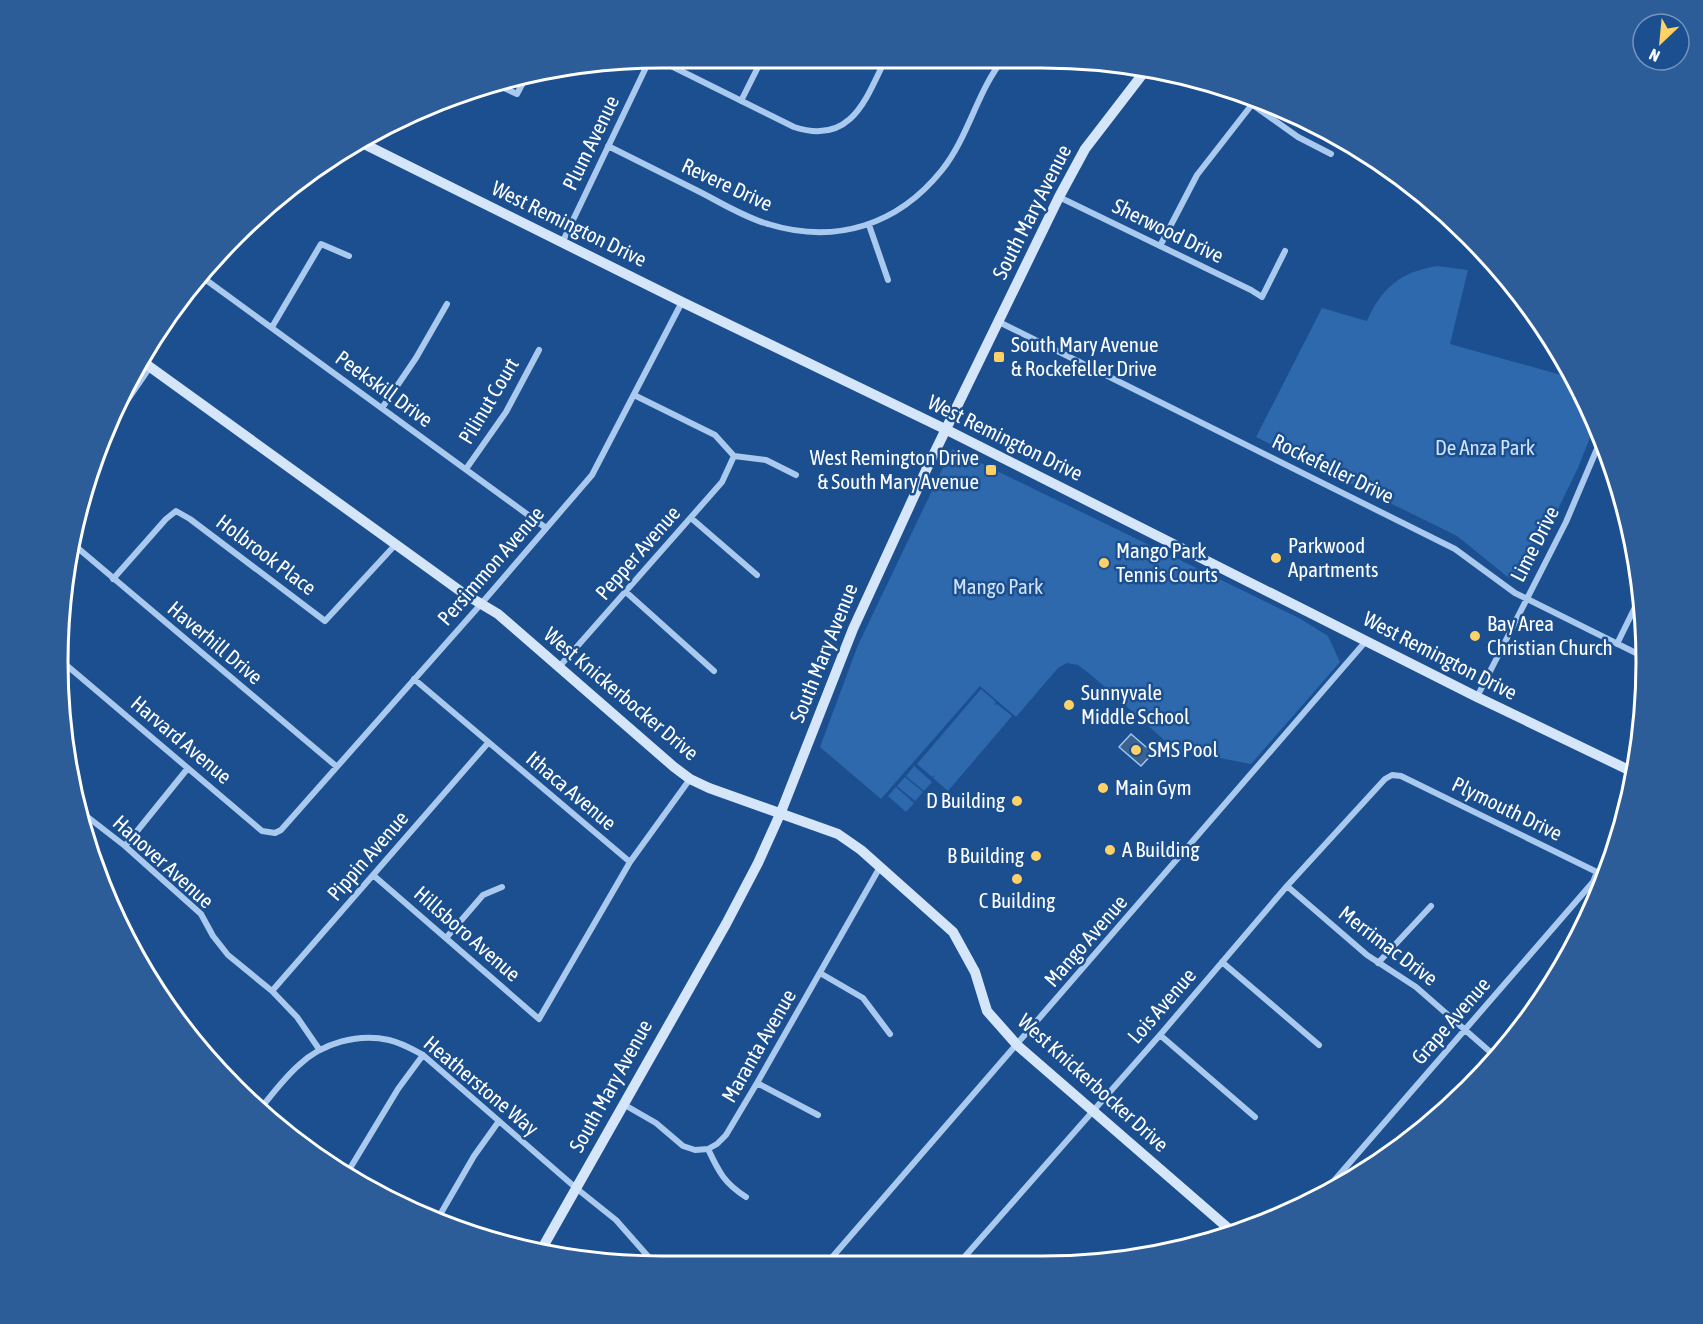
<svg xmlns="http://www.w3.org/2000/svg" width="1703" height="1324" viewBox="0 0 1703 1324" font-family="'Asap Condensed',sans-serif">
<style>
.green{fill:#2e69ad}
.water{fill:#3c6290;stroke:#9cc4f0;stroke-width:1.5}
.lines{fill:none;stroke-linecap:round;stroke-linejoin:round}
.street{stroke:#a9c9ee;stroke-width:6}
.secondary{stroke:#d6e6fa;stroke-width:10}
.poi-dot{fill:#ffd166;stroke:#1b4f8f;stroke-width:2}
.labels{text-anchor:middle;stroke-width:5;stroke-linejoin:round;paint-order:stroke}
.street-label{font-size:21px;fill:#fff;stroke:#1b4f8f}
.poi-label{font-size:21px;fill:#fff;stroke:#1b4f8f;text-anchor:start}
.park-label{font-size:21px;fill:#cfe3fa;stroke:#1b4f8f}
.rim{fill:none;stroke:#fff;stroke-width:3}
</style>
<rect width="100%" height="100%" fill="#1b4f8f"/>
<path class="green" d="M 1419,191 L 1463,229 C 1443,222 1428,211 1419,191 Z
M 1437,266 L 1468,270 L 1450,344 L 1572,378 L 1596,422 L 1578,468 L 1524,579 L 1518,580 L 1509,578 L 1457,536 L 1256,437 L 1322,308 L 1367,321 C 1382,287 1401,272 1437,266 Z
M 952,449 L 1299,618 L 1328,636 L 1340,662 L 1251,764 L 1183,751 L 1180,754 L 1090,674 L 1078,665 L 1067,663 L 1058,668 L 1016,717 L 980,686 L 881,799 L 820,747 L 858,645 Z
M 981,689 L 996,702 L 994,705 L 997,704 L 1012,716 L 948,791 L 933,778 L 935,775 L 932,777 L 917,764 Z
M 914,766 L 932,782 L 924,791 L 906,776 Z
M 905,777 L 923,792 L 915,801 L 897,786 Z
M 896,787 L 914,803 L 906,812 L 888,796 Z"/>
<path class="water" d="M 1131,734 L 1153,753 L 1141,766 L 1119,747 Z"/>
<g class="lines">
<path class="street" d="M 655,58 L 794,127 C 851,146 866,99 886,58
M 493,83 L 517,94 L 527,75
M 741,101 L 763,57
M 1253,105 L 1298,137 L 1331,154
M 608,146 C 638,161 668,176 698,191 C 720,202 743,217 768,224 C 836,245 898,225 942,170 C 969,136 977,91 1004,58
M 1059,197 L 1251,290 L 1262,297 L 1285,251
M 869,225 L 888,280
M 562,243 L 650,59
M 1160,246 L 1197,175 L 1257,98
M 202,277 L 546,528
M 999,322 L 1455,549 L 1515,593 L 1646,658
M 272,327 L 321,244 L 349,256
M 634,395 L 715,435 L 734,456
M 382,408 L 416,358 L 447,304
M 111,424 L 150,367
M 734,456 L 766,460 L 796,475
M 466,469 L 506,412 L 539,350
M 691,518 L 757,575
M 73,544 L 336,766
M 113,579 L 166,519 L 176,511 L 190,519 L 325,621 L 396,544
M 626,592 L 714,671
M 1617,644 L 1640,597
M 58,658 L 262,831 L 275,833 L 281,830 L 481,604 L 592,475 L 682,302
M 559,667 L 722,482 L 734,456
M 414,679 L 630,862 L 690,779
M 1477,697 L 1566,522 L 1602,437
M 76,808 L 125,846 L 201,914 L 213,936 L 228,955 L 272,991 L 297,1017 L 319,1049
M 125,846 L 188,768
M 373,875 L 539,1019 L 630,862
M 1287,886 L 1367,955 L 1416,987 L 1496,1057
M 446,938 L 483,895 L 502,887
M 1222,962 L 1319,1045
M 1378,963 L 1431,906
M 820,973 L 863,998 L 890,1034
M 272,991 L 488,743
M 1160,1035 L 1255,1117
M 757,1083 L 818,1115
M 623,1104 L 656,1123 L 683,1146 L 695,1150 L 708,1149 L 717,1144 L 726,1135 L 757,1083 L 880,867
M 259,1110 C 272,1095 284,1078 299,1065 C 322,1043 358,1033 389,1040 C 402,1043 412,1049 423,1055 L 576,1188 L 616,1220 L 653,1262
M 708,1149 C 719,1172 724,1183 746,1197
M 346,1175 L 398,1089 L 423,1055
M 1326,1190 L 1593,882 L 1597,872
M 437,1220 L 474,1156 L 499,1121
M 828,1262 L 1366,641
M 960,1262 L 1160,1035 L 1287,886 L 1385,779 L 1392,775 L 1401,776 L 1605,876"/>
<path class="secondary" d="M 356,140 L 682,302 L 947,430 L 1477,697 L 1635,773
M 139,359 L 463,593 L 498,614 L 674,767 L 690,779 L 709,788 L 838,834 L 861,850 L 953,932 L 975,972 L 987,1011 L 1017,1045 L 1236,1235
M 540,1252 L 726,924 L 758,863 L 781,812 L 853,629 L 927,468 L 1059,197 L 1085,149 L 1145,71"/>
</g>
<g class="poi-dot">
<rect x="993" y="351" width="12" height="12" rx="3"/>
<rect x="985" y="464" width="12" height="12" rx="3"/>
<circle cx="1276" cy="558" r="6"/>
<circle cx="1104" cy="563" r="6"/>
<circle cx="1475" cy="636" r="6"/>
<circle cx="1069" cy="705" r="6"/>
<circle cx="1136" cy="750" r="6"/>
<circle cx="1103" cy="788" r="6"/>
<circle cx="1017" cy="801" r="6"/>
<circle cx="1110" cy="850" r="6"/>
<circle cx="1036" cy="856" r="6"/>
<circle cx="1017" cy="879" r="6"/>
</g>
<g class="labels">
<g class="street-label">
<text transform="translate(591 143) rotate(-64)" y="7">Plum Avenue</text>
<text transform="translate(727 185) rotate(25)" y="7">Revere Drive</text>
<text transform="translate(1032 212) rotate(-63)" y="7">South Mary Avenue</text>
<text transform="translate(569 224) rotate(26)" y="7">West Remington Drive</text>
<text transform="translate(1168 231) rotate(26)" y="7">Sherwood Drive</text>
<text transform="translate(384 389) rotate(36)" y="7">Peekskill Drive</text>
<text transform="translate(489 401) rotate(-59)" y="7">Pilinut Court</text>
<text transform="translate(1005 438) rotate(26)" y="7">West Remington Drive</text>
<text transform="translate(1333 469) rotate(26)" y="7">Rockefeller Drive</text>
<text transform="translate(1535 544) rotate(-63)" y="7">Lime Drive</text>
<text transform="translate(638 553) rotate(-49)" y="7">Pepper Avenue</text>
<text transform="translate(266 555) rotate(37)" y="7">Holbrook Place</text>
<text transform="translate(491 566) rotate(-49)" y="7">Persimmon Avenue</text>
<text transform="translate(215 643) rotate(40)" y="7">Haverhill Drive</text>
<text transform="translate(824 653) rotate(-68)" y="7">South Mary Avenue</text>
<text transform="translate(1440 656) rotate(27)" y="7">West Remington Drive</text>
<text transform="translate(621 694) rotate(40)" y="7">West Knickerbocker Drive</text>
<text transform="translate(181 740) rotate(40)" y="7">Harvard Avenue</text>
<text transform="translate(571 791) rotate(40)" y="7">Ithaca Avenue</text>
<text transform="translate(1507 809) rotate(26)" y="7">Plymouth Drive</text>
<text transform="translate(368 856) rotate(-49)" y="7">Pippin Avenue</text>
<text transform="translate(163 862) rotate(42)" y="7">Hanover Avenue</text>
<text transform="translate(467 934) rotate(41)" y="7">Hillsboro Avenue</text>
<text transform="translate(1086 941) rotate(-49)" y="7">Mango Avenue</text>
<text transform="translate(1388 946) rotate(37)" y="7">Merrimac Drive</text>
<text transform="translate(1162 1006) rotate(-49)" y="7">Lois Avenue</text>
<text transform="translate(1451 1021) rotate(-49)" y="7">Grape Avenue</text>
<text transform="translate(759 1046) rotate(-60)" y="7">Maranta Avenue</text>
<text transform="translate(1093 1083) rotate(42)" y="7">West Knickerbocker Drive</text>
<text transform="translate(481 1086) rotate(40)" y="7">Heatherstone Way</text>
<text transform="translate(611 1086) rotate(-61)" y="7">South Mary Avenue</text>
</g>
<g class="poi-label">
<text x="1011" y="352">South Mary Avenue<tspan x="1011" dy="24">&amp; Rockefeller Drive</tspan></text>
<text x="979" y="465" text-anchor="end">West Remington Drive<tspan x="979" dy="24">&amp; South Mary Avenue</tspan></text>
<text x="1288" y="553">Parkwood<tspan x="1288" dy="24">Apartments</tspan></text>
<text x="1116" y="558">Mango Park<tspan x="1116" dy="24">Tennis Courts</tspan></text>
<text x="1487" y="631">Bay Area<tspan x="1487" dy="24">Christian Church</tspan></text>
<text x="1081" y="700">Sunnyvale<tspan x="1081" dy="24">Middle School</tspan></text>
<text x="1148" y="757">SMS Pool</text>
<text x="1115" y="795">Main Gym</text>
<text x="1005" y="808" text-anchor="end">D Building</text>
<text x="1122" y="857">A Building</text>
<text x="1024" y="863" text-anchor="end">B Building</text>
<text x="1017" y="908" text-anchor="middle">C Building</text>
</g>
<g class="park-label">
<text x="1485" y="455">De Anza Park</text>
<text x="998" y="594">Mango Park</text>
</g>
</g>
<path d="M0 0H1703V1324H0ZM662 68H1042A594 594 0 0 1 1636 662V662A594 594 0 0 1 1042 1256H662A594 594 0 0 1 68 662V662A594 594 0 0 1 662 68Z" fill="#2d5d98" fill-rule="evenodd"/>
<path class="rim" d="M662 68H1042A594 594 0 0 1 1636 662V662A594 594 0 0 1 1042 1256H662A594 594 0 0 1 68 662V662A594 594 0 0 1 662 68Z"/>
<g transform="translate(1661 42) rotate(206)"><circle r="28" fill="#1b4f8f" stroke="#7695bc" stroke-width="1.5"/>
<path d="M0-4.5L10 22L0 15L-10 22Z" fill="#ffd166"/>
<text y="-9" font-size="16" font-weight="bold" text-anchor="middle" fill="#ffffff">N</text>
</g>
</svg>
